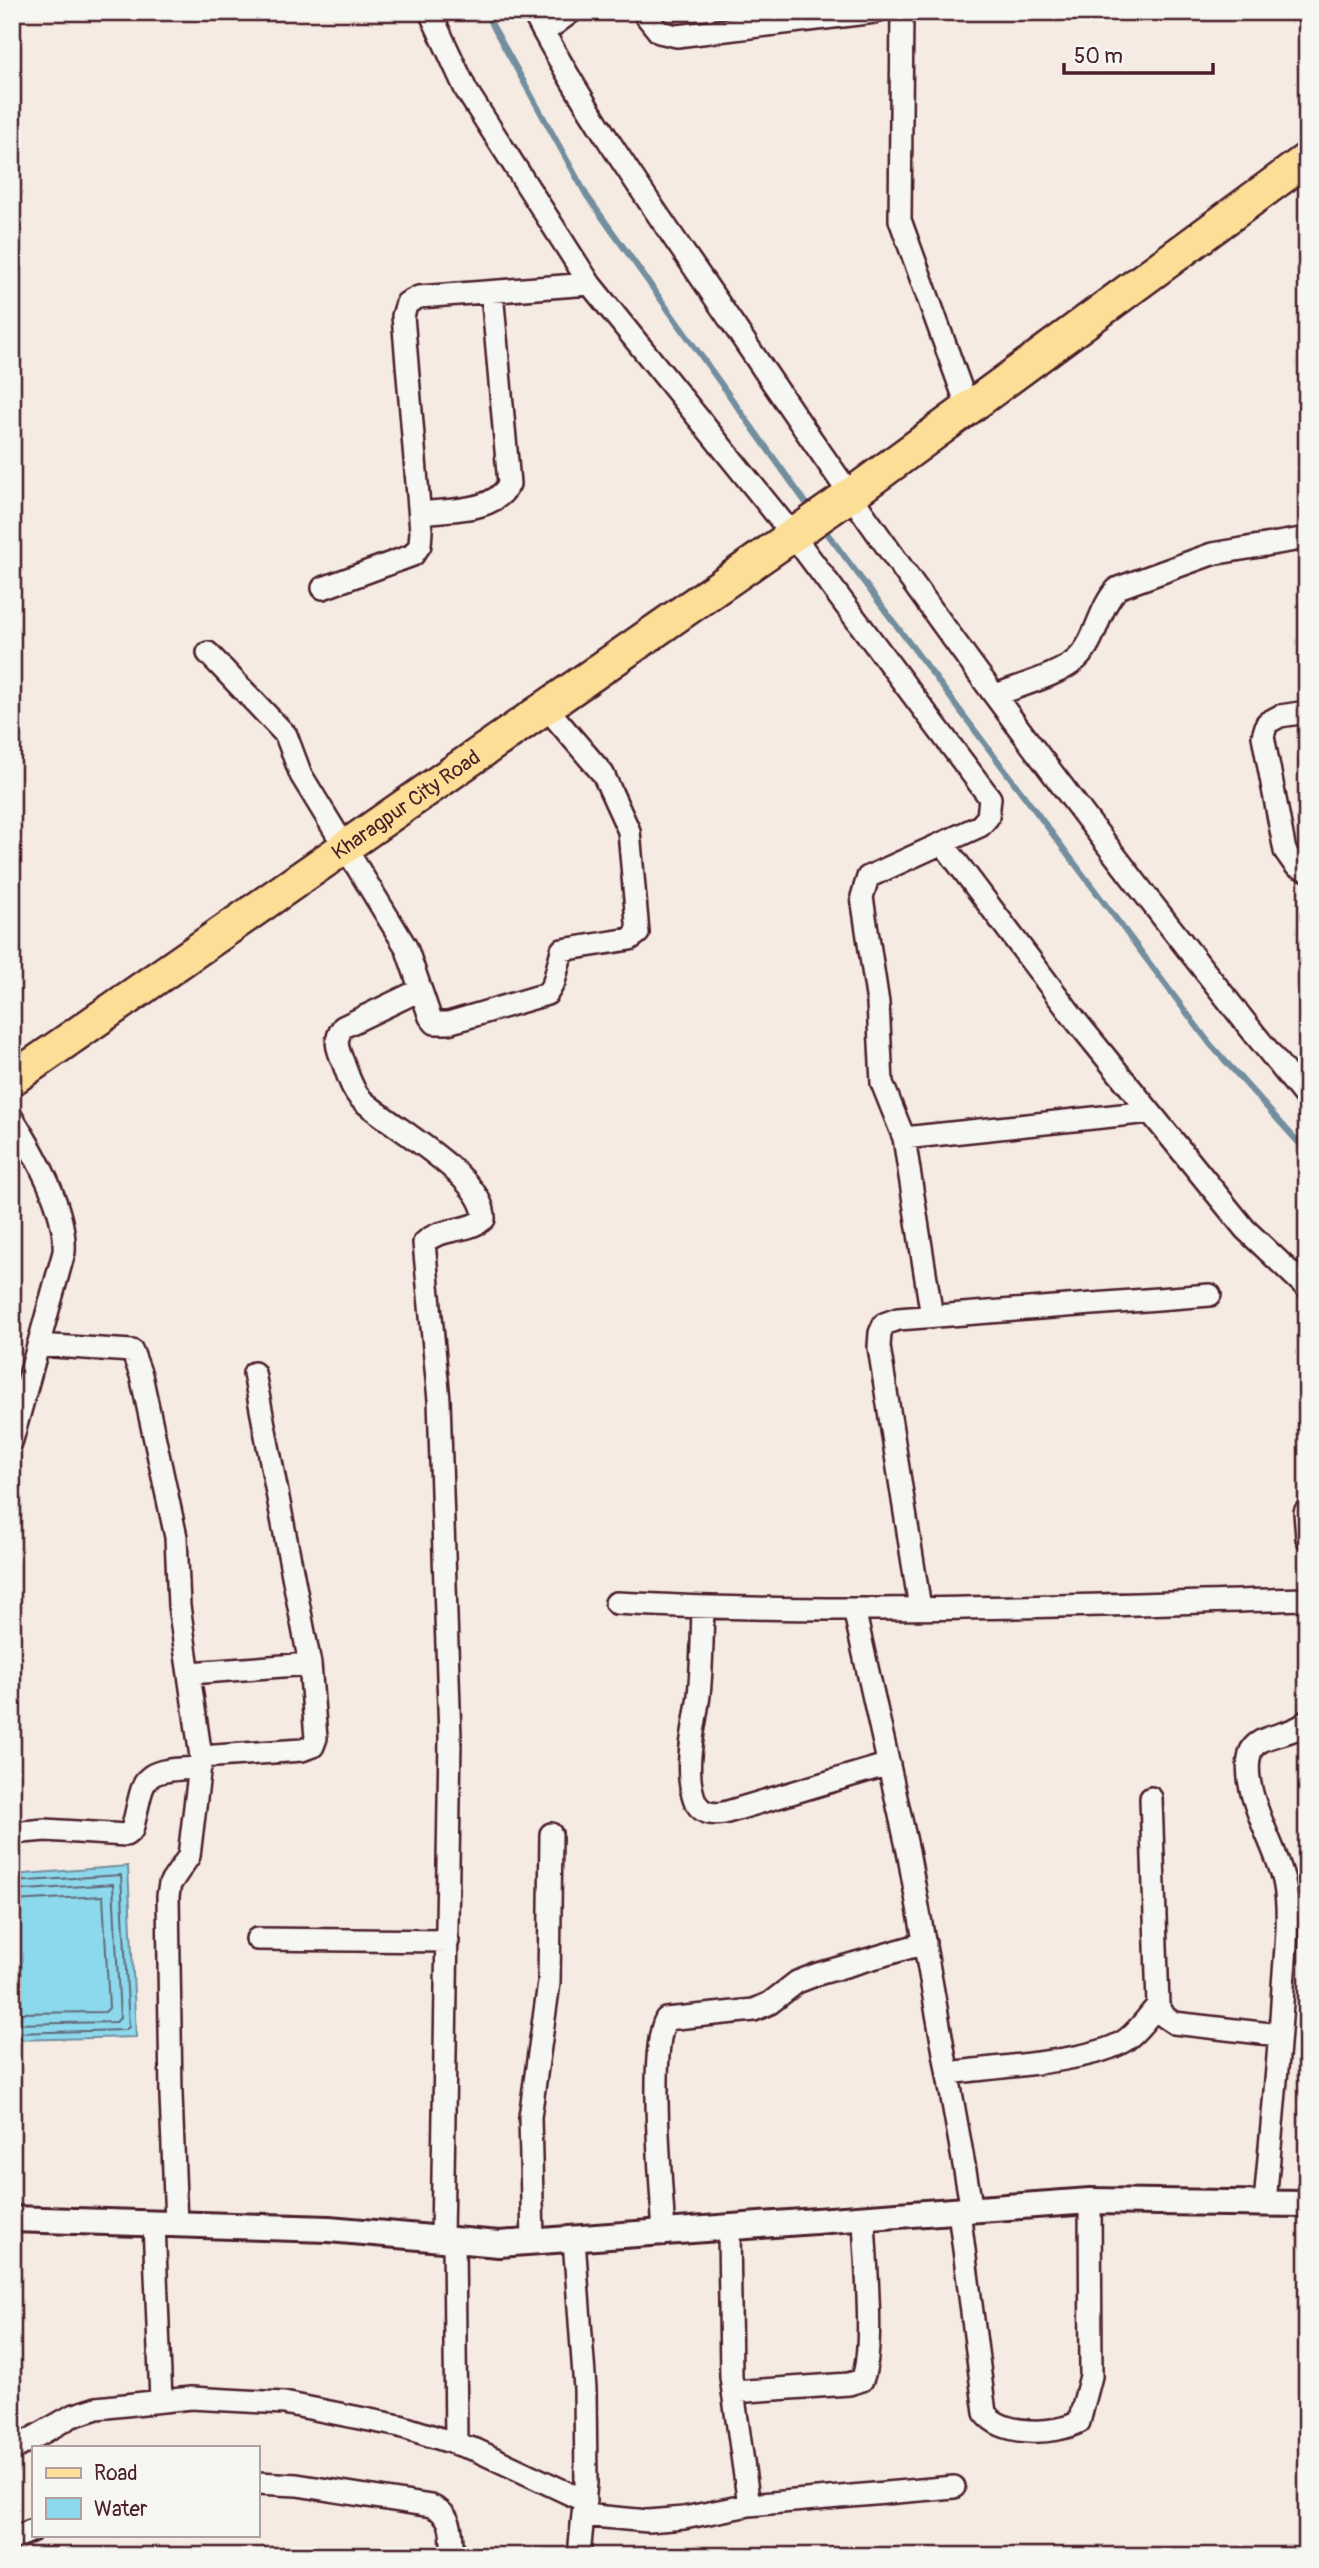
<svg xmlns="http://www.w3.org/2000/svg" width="1319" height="2568" viewBox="0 0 1319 2568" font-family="Pangolin,sans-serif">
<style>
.water{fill:#8cd8ec;stroke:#728e9f;stroke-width:2}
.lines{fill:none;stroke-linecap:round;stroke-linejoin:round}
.shore{stroke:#646978;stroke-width:2}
.stream{stroke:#728e9f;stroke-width:6}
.minor-casing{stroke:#4a1f2b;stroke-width:26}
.tertiary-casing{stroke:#4a1f2b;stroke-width:30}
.primary-casing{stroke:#4a1f2b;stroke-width:37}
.minor{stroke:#f6f6f2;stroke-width:21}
.tertiary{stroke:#f6f6f2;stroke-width:24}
.primary{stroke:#fcde96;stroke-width:32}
.labels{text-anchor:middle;stroke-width:7;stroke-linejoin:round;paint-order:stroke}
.street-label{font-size:21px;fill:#4a1f2b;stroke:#f6f6f2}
</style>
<rect width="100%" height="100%" fill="#f5ebe2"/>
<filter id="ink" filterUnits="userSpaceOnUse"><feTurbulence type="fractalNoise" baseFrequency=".0143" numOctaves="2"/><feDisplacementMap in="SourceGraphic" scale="14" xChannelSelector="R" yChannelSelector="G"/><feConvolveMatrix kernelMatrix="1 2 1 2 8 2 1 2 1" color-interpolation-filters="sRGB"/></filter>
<g filter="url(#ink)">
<path class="water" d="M 128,1866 L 136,2037 L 12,2040 L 12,1875 Z"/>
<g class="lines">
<path class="shore" d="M 12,1882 L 121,1875 L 129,2027 L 125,2030 L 12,2033
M 12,1891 L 113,1884 L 120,2018 L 116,2022 L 12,2024
M 12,1901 L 103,1896 L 109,2008 L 105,2012 L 12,2013"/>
<path class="stream" d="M 485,12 L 587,196 L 811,510
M 821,525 L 1210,1044 L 1307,1152"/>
<g class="minor-casing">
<path id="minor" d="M 430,12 L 466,90 L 590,284 L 792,534 L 990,798 L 988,817 L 980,826 L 868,877 L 862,897 L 878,1003 L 882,1083 L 904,1138 L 932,1317
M 533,12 C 594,129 674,236 747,345 C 922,604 1110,856 1307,1099
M 643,12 L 659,32 L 677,36 L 875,12
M 902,12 L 900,220 L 968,408
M 544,32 L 571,12
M 420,513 C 449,509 494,513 509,484 L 492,292
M 323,588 L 413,555 L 420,545 L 421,531 L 403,316 L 407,303 L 419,297 L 590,284
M 208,653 L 286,735 L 301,775 L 406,947 L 430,1017 L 435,1023 L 448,1023 L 547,994 L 554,982 L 562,950 L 630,939 L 638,933 L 629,831 L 603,774 L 545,706
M 996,695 C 1018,686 1060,675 1077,659 C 1097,640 1098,608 1118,588 L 1212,554 L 1307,538
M 1307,712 L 1280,716 L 1267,723 L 1263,736 L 1285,851 L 1295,865 L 1307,870
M 944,845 L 1077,1022 L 1245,1229 L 1307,1288
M 420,990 L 343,1027 C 334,1040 337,1048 343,1062 C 348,1075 352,1091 362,1100 C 391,1127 486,1177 484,1219 C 467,1233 440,1227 424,1243 L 439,1400 L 450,1738 L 442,2239
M 12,1118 C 35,1153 67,1210 64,1252 L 12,1440
M 904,1138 L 1150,1112
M 38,1345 L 132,1351 L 141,1375 L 176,1537 L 179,1606 L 201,1757 L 189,1856 L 170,1884 L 168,1896 L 171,2095 L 176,2224
M 1305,1512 L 1307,1538
M 616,1603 C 846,1616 1077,1605 1307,1599
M 703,1608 C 702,1637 702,1667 699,1695 C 695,1727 683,1767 694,1798 C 699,1813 711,1815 724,1813 L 889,1764
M 920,1608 L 879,1347 L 880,1333 L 884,1324 L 898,1319 L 1210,1295
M 854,1609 L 908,1851 L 972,2210
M 190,1673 L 310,1664
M 201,1757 L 302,1750 L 313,1746 L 316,1738 L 310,1664 L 254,1373
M 1151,1798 L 1158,2005 L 1165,2017 L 1174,2023 L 1279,2035
M 12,1833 L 45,1830 L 126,1835 L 132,1830 C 146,1776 136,1770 200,1768
M 257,1939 L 448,1941
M 949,2073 C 991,2067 1092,2062 1124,2041 C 1137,2033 1148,2016 1158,2005
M 1265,2204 C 1271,2131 1279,2059 1283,1987 C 1285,1952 1291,1915 1284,1881 C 1276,1845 1240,1791 1250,1754 C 1255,1733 1294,1737 1307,1721
M 959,2211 L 985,2413 C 1003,2436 1054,2435 1079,2422 L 1091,2376 L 1090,2201
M 154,2223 L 161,2401
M 729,2229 L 731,2377 L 749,2505
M 664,2234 C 662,2192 648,2049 666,2019 L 754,2010 L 770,2003 L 797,1982 L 818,1974 L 925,1943
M 454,2240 L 456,2444
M 574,2240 L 585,2389 L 586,2483 L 579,2556
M 533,2242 L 530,2117 L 549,1983 L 551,1834
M 733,2392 L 849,2384 L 862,2380 C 875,2350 865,2256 864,2219
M 12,2450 L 72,2416 L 97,2408 L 191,2398 L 284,2403 L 400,2426 L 476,2450 L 585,2501
M 257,2483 L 297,2485 L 431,2506 C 454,2515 452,2535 452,2556
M 583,2515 L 648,2521 L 684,2518 L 749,2505 L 954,2487
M 12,2539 L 33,2530"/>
</g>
<g class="tertiary-casing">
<path id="tertiary" d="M 12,2219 L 329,2229 L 499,2244 L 1090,2201 L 1307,2204"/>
</g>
<g class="primary-casing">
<g id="primary">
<path id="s1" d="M 12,1079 L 849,496 L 1307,159"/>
</g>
</g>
<use href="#minor" class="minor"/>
<use href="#tertiary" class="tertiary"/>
<use href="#primary" class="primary"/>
</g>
</g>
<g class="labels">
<g class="street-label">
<text dy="7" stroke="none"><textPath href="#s1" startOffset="480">Kharagpur City Road</textPath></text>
</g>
</g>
<rect width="1319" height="2568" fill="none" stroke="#f6f6f2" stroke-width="42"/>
<rect x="21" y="21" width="1277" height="2526" fill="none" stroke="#4a1f2b" stroke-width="2.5" filter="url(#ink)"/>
<rect x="32" y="2446" width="228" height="91" fill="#f6f6f2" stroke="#b1a0a2" stroke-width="2"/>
<rect x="46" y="2468" width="35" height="10" fill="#fcde96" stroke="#b1a0a2" stroke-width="2"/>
<text x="94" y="2480" font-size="21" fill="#4a1f2b">Road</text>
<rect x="46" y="2498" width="35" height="21" fill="#8cd8ec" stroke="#b1a0a2" stroke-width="2"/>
<text x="94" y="2516" font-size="21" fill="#4a1f2b">Water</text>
<path d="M1064 63v10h149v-10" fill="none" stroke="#4a1f2b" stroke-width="3.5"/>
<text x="1074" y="63" font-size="21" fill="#4a1f2b" stroke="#f6f6f2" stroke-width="5" paint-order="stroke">50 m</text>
</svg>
